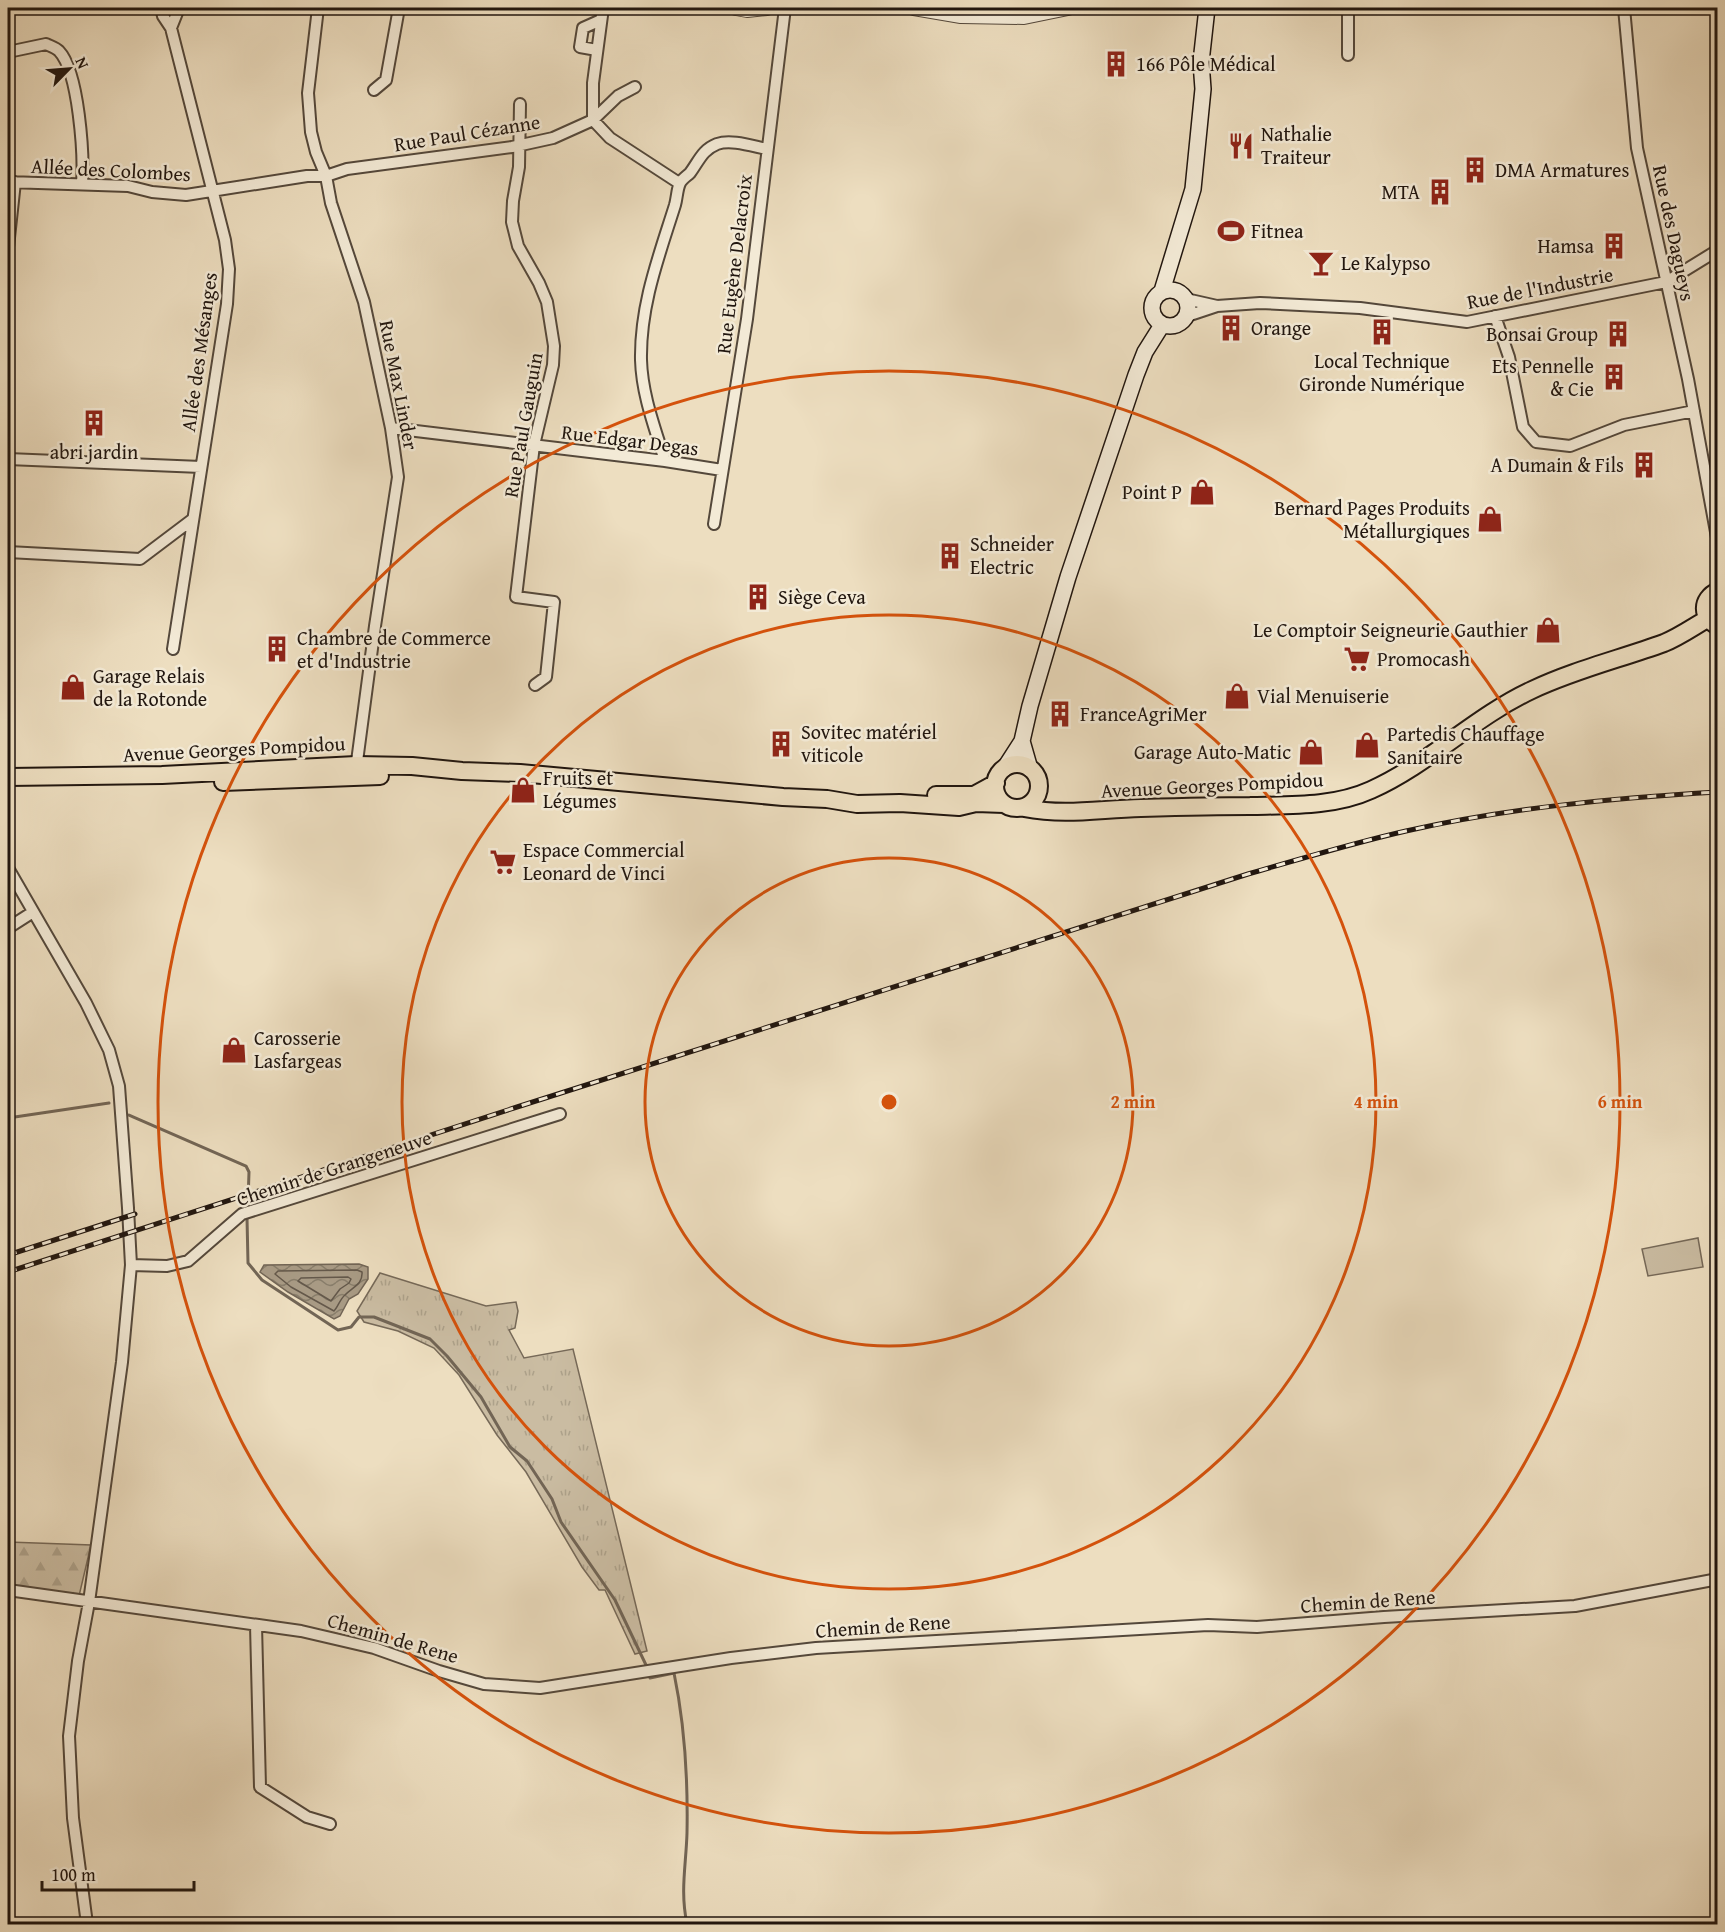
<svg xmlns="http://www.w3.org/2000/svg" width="1725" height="1932" viewBox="0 0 1725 1932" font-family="'Gentium Book Plus',serif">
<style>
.grass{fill:url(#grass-tufts);stroke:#766958;stroke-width:1.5}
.forest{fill:url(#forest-firs);stroke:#766958;stroke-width:1.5}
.pitch{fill:#cabca2;stroke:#766958;stroke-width:1.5}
.water{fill:url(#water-waves);stroke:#726555;stroke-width:1.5}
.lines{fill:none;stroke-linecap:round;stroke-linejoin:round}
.shore{stroke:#64584a;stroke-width:1.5}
.stream{stroke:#726555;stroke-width:3}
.minor-casing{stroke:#54483b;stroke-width:14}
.tertiary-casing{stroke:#54483b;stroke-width:16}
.secondary-casing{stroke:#21160f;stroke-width:18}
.primary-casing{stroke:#21160f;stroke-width:20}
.minor{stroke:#f3ead6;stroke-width:10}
.tertiary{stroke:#f3ead6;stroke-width:14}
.secondary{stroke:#f3ead6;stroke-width:15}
.primary{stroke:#eddec0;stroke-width:16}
.rail-casing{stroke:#21160f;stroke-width:5}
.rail{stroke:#f3ead6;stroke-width:3;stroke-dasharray:9;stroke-linecap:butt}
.ring{fill:none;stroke:#d4520c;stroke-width:3}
.labels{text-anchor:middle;stroke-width:5;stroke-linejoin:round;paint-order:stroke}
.poi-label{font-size:20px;fill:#21160f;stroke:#f3ead6;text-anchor:start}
.street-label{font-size:20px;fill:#21160f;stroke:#f3ead6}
.centre{fill:#d4520c;stroke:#f3ead6;stroke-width:3}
.ring-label{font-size:18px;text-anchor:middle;font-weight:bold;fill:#d4520c;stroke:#f3ead6;stroke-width:5;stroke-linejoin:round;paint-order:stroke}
</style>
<defs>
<pattern id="grass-tufts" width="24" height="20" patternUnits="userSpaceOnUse" patternTransform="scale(1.5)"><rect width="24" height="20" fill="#cabca2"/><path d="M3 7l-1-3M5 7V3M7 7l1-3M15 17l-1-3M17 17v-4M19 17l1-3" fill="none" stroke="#ada18a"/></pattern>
<pattern id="forest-firs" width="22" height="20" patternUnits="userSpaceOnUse" patternTransform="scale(1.5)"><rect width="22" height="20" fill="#cabca2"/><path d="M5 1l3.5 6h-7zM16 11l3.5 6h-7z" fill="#ada18a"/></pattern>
<pattern id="water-waves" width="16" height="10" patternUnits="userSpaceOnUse" patternTransform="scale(1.5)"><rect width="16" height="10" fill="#a89a84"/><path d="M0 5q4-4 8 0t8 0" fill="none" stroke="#887d6a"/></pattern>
</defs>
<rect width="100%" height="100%" fill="#eddec0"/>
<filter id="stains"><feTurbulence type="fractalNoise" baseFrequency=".00333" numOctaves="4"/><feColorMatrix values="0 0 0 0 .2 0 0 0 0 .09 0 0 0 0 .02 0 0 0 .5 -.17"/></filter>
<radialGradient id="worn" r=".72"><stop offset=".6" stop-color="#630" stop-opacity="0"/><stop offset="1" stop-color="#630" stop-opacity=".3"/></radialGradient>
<path class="grass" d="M 380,1273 L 486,1306 L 516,1302 L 518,1311 L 515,1328 L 509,1330 L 524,1358 L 573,1349 L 647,1651 L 635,1654 L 605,1590 L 599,1590 L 582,1567 L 526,1472 L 497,1435 L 459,1375 L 434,1348 L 398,1331 L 364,1322 L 357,1311 Z"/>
<path class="forest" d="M 8,1542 L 91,1545 L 79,1596 L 8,1590 Z"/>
<path class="pitch" d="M 1698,1238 L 1703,1267 L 1648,1276 L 1642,1249 Z"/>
<path class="water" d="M 359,1264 L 368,1267 L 368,1279 L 358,1294 L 349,1299 L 340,1316 L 334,1319 L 288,1292 L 260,1272 L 264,1265 Z"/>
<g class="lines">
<path class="shore" d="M 357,1270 L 362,1272 C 363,1285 352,1287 345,1295 C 340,1299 338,1307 334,1311 L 291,1287 L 275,1274 L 278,1271 Z
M 348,1277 L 351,1279 L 349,1283 L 340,1289 L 331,1301 L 298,1281 L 301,1278 Z"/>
<path class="stream" d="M 129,1115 L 246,1166 L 249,1172 L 248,1202
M 8,1118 L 109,1103
M 247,1218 L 248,1263 L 262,1280 L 338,1330 L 351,1327 L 359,1317 L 374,1317 L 430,1339 L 447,1356 L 481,1397 L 510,1447 L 527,1461 L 552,1499 L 561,1522 L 615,1600 L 646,1665
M 650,1678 L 674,1673 C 685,1726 688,1780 687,1833 C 686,1866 680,1891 687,1924"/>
<g class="minor-casing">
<path id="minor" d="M 161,8 L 163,16 L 171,28 L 225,240 L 229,269 L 227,304 L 173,649
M 318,8 L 308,93 L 311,132 L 316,152 L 326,176 L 331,203 L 364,302 L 391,428 L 398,477 L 375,626 L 356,769
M 603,8 L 593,83 L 593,120 L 610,138 L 679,183
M 1348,8 L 1348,55
M 1624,8 L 1637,148 L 1688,379 L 1718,543
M 171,28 L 177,13 L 175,8
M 597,50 L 580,47 L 583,28 L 601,20
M 8,52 L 46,44 C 50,46 56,48 59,51 C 79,72 84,155 82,184
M 374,90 L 386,80 L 399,8
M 520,104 L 519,167 L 513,201 L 512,222 L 518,246 L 539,283 L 547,302 L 554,346 L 553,365 L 534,445 L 516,597 L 554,602 L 546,677 L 535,685
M 8,182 L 128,186 L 152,192 L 186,195 L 307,176 L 326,176 L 347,169 L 512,147 L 553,138 L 593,120 L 618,96 L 635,87
M 8,247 L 15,182
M 1186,299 L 1217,306
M 1187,316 L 1217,306 L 1260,303 L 1360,308 L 1467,322 L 1666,282 L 1718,250
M 1495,316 L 1509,357 L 1523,427 L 1536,442 L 1570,446 L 1624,425 L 1694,411
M 391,428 L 665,461 L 722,470
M 8,459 L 201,467
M 665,461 C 655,428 642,395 641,360 C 640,305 659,256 675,205 C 677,198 677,189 680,183 C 682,179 687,176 690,173 C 699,161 702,150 717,144 C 731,139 752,146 767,149
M 714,524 L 747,319 L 785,8
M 8,552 L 140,559 L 193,519
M 8,868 L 86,1003 L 109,1050 L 119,1086 L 128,1208 L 131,1265 L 122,1362 L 89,1602 L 78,1661 L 69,1736 L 73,1818 L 87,1924
M 8,928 L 33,912
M 131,1265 L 167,1266 L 188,1261 L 242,1214 L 560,1114
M 8,1590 L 301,1631 L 374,1648 L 439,1671 L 484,1684 L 540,1688 L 731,1658 L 816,1648 L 1208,1625 L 1257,1627 L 1384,1617 L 1575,1606 L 1718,1579
M 256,1625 L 260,1787 L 307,1817 L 330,1824"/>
</g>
<g class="tertiary-casing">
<path id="tertiary" d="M 736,8 L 747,10 L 767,8
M 914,8 L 961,16 L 1024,17 L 1068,8"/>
</g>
<g class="secondary-casing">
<path id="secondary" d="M1152 308a18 18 0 1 1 36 0a18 18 0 1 1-36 0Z
M 1162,291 L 1193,189 L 1203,89 L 1201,62 L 1207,8
M 1022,741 L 1030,769
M 1004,769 L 1022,741 L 1030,706 L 1068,577 L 1136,375 L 1145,352 L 1162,325"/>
</g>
<g class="primary-casing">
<path id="primary" d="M 1718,591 C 1700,599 1701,618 1718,626
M995 786a22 22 0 1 1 44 0a22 22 0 1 1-44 0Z
M 8,777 L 162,775 L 356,765 L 412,766 L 462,771 L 520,773 L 783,797 L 827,799 L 857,804 L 900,803 L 959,807 L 976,803 L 1004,804
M 223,782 L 380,776
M 936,795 L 974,795 L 996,783
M 1024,808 C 1067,816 1098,809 1141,808 C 1177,807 1214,806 1250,806 C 1289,805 1334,807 1371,790 C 1429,764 1474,717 1532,690 C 1574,670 1620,659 1664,643 C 1679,637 1693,627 1707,619"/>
</g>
<use href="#minor" class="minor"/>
<use href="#tertiary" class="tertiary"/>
<use href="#secondary" class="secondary"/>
<use href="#primary" class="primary"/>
<g class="rail-casing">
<path id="rail" d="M 8,1255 L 135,1214
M 8,1272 L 517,1107 L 1248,874 C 1300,859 1353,843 1406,831 C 1508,808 1613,798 1718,792"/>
</g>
<use href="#rail" class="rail"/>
</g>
<g class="ring">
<circle cx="889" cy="1102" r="244"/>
<circle cx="889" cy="1102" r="487"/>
<circle cx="889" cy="1102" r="731"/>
</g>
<defs>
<g id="building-bare" transform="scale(2.07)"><path d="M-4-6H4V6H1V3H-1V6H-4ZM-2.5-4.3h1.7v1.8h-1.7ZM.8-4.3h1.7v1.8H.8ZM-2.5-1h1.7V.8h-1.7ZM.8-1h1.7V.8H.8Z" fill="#8f2418" stroke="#f3ead6" stroke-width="2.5" paint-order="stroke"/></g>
<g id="restaurant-bare" transform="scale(2.07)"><path d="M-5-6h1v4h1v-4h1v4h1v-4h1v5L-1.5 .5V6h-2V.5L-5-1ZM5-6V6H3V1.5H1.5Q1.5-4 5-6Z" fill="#8f2418" stroke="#f3ead6" stroke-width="2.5" paint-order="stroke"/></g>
<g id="stadium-bare" transform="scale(2.07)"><path d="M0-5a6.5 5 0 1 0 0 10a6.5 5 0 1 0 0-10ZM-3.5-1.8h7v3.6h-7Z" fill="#8f2418" stroke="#f3ead6" stroke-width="2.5" paint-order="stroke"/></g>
<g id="bar-bare" transform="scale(2.07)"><path d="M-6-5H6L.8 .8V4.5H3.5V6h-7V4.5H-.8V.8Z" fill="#8f2418" stroke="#f3ead6" stroke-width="2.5" paint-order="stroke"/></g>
<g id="shop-bare" transform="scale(2.07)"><path d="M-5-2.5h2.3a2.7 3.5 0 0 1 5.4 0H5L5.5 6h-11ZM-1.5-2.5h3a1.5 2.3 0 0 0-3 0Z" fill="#8f2418" stroke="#f3ead6" stroke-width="2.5" paint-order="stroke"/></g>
<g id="supermarket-bare" transform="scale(2.07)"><path d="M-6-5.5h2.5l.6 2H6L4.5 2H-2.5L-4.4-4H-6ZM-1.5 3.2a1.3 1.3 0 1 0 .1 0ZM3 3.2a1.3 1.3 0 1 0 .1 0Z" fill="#8f2418" stroke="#f3ead6" stroke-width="2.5" paint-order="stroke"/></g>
</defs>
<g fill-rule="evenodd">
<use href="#building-bare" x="1116" y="64"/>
<use href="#restaurant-bare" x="1241" y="146"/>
<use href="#building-bare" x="1475" y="170"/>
<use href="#building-bare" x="1440" y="192"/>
<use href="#stadium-bare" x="1231" y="231"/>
<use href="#building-bare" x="1614" y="246"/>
<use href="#bar-bare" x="1321" y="263"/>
<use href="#building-bare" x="1231" y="328"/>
<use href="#building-bare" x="1382" y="332"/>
<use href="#building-bare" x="1618" y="334"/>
<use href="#building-bare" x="1614" y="377"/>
<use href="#building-bare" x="94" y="423"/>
<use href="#building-bare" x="1644" y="465"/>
<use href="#shop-bare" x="1202" y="492"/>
<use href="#shop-bare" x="1490" y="519"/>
<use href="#building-bare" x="950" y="556"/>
<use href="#building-bare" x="758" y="597"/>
<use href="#shop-bare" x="1548" y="630"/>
<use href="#building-bare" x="277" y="649"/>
<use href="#supermarket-bare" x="1357" y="659"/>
<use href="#shop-bare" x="73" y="687"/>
<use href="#shop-bare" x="1237" y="696"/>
<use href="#building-bare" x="1060" y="714"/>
<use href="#building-bare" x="781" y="744"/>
<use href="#shop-bare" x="1367" y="745"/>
<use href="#shop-bare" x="1311" y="752"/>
<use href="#shop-bare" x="523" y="790"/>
<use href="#supermarket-bare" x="503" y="862"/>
<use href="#shop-bare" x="234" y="1050"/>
</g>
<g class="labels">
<g class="poi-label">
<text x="1136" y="71">166 Pôle Médical</text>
<text x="1261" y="141">Nathalie<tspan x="1261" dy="23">Traiteur</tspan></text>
<text x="1495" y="177">DMA Armatures</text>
<text x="1420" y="199" text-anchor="end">MTA</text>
<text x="1251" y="238">Fitnea</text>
<text x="1594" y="253" text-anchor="end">Hamsa</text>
<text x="1341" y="270">Le Kalypso</text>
<text x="1251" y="335">Orange</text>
<text x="1598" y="341" text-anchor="end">Bonsai Group</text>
<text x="1382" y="368" text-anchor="middle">Local Technique<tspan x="1382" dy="23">Gironde Numérique</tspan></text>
<text x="1594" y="373" text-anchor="end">Ets Pennelle<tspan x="1594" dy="23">&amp; Cie</tspan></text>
<text x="94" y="459" text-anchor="middle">abri jardin</text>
<text x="1624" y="472" text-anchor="end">A Dumain &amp; Fils</text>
<text x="1182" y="499" text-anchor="end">Point P</text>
<text x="1470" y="515" text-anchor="end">Bernard Pages Produits<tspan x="1470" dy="23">Métallurgiques</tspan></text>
<text x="970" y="551">Schneider<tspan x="970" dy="23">Electric</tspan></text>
<text x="778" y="604">Siège Ceva</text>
<text x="1528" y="637" text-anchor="end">Le Comptoir Seigneurie Gauthier</text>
<text x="297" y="645">Chambre de Commerce<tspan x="297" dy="23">et d'Industrie</tspan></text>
<text x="1377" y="666">Promocash</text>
<text x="93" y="683">Garage Relais<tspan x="93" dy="23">de la Rotonde</tspan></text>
<text x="1257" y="703">Vial Menuiserie</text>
<text x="1080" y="721">FranceAgriMer</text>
<text x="801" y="739">Sovitec matériel<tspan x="801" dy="23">viticole</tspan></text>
<text x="1387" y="741">Partedis Chauffage<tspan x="1387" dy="23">Sanitaire</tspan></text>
<text x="1291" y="759" text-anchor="end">Garage Auto-Matic</text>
<text x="543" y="785">Fruits et<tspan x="543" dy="23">Légumes</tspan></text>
<text x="523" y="857">Espace Commercial<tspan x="523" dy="23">Leonard de Vinci</tspan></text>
<text x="254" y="1045">Carosserie<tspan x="254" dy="23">Lasfargeas</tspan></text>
</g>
<g class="street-label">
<text transform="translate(467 133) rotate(-9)" y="7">Rue Paul Cézanne</text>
<text transform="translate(111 170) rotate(3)" y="7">Allée des Colombes</text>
<text transform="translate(1674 233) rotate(78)" y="7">Rue des Dagueys</text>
<text transform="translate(734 264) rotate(-83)" y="7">Rue Eugène Delacroix</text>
<text transform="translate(1540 288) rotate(-11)" y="7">Rue de l'Industrie</text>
<text transform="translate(199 352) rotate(-82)" y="7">Allée des Mésanges</text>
<text transform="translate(399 385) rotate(79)" y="7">Rue Max Linder</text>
<text transform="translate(523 425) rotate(-80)" y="7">Rue Paul Gauguin</text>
<text transform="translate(630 440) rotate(7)" y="7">Rue Edgar Degas</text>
<text transform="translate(234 749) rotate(-3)" y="7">Avenue Georges Pompidou</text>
<text transform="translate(1212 785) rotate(-3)" y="7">Avenue Georges Pompidou</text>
<text transform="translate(334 1168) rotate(-18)" y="7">Chemin de Grangeneuve</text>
<text transform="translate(1368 1601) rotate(-4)" y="7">Chemin de Rene</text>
<text transform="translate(883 1626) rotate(-4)" y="7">Chemin de Rene</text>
<text transform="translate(393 1638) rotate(16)" y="7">Chemin de Rene</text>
</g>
</g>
<circle cx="889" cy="1102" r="9" class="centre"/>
<g class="ring-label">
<text x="1133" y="1108">2 min</text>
<text x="1376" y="1108">4 min</text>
<text x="1620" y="1108">6 min</text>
</g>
<rect width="1725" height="1932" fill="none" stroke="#eddec0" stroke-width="30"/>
<rect x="9" y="9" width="1707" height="1914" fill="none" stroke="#21160f" stroke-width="3"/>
<rect x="15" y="15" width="1695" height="1902" fill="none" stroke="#21160f" stroke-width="1.5"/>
<g transform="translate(69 69) rotate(65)" stroke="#f3ead6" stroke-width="4.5" paint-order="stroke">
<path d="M0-4.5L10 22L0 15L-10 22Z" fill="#21160f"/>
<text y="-9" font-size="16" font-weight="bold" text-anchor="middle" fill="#21160f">N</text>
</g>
<path d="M42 1881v9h152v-9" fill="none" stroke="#21160f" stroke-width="3"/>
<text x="51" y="1881" font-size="18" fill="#21160f" stroke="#f3ead6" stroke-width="4.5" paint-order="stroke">100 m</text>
<rect width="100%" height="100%" filter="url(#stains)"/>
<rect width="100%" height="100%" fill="url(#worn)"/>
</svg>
